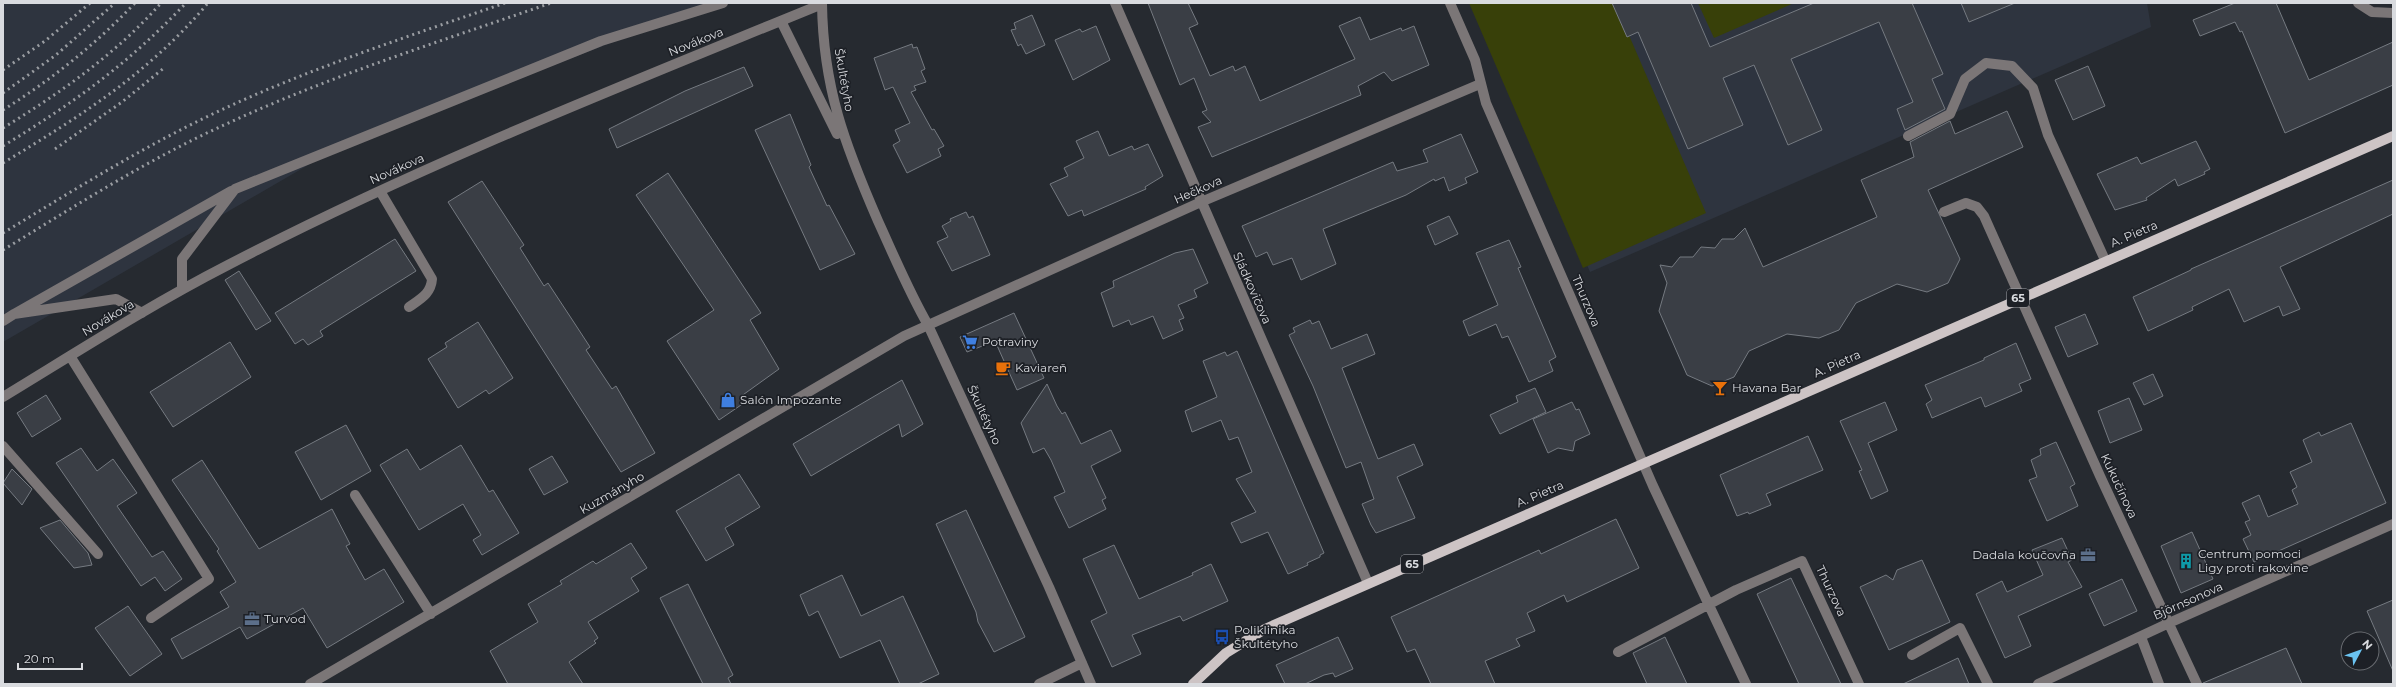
<svg xmlns="http://www.w3.org/2000/svg" width="2396" height="687" viewBox="0 0 2396 687" font-family="Montserrat,sans-serif">
<style>
.built{fill:#2e343f}
.green{fill:#384009}
.building{fill:#3a3e45;stroke:#757a81}
.lines{fill:none;stroke-linecap:round;stroke-linejoin:round}
.minor{stroke:#7b7677;stroke-width:10}
.major{stroke:#cdc4c5;stroke-width:10}
.rail{stroke:#9a9da2;stroke-width:3;stroke-dasharray:2 4;stroke-linecap:butt}
.labels{text-anchor:middle;stroke-width:3.5;stroke-linejoin:round;paint-order:stroke}
.shield{fill:#1d2026;stroke:#a1a3a8;stroke-width:1}
.shield-label{font-size:11px;font-weight:bold;fill:#d9dbdf}
.street-label{font-size:12px;fill:#d9dbdf;stroke:#1d2026}
.poi-label{font-size:12px;fill:#d9dbdf;stroke:#1d2026;text-anchor:start}
</style>
<rect width="100%" height="100%" fill="#262a30"/>
<path class="built" d="M 3,3 L 714,3 L 334,150 L 3,342 Z
M 1476,3 L 2147,3 L 2151,27 L 1590,272 Z"/>
<path class="green" d="M 1469,3 L 1615,3 L 1706,213 L 1583,268 Z
M 1698,3 L 1794,3 L 1714,38 Z"/>
<path class="building" d="M 1148,3 L 1188,3 L 1198,24 L 1189,28 L 1210,76 L 1233,66 L 1235,71 L 1245,66 L 1260,101 L 1355,59 L 1339,26 L 1360,17 L 1370,40 L 1401,28 L 1402,31 L 1414,26 L 1429,65 L 1392,81 L 1384,72 L 1358,86 L 1361,95 L 1212,157 L 1198,127 L 1211,122 L 1202,112 L 1207,110 L 1194,78 L 1180,85 Z
M 1612,3 L 1691,3 L 1710,47 L 1814,3 L 1912,3 L 1943,74 L 1932,79 L 1945,109 L 1905,130 L 1897,109 L 1913,102 L 1879,22 L 1791,59 L 1822,130 L 1788,145 L 1754,65 L 1723,78 L 1743,125 L 1688,149 L 1638,32 L 1627,37 Z
M 1961,3 L 2015,3 L 1969,22 Z
M 2235,3 L 2276,3 L 2309,80 L 2393,42 L 2393,85 L 2285,133 L 2242,31 L 2240,32 L 2235,22 L 2200,36 L 2193,20 Z
M 1032,15 L 1045,45 L 1026,54 L 1021,44 L 1018,46 L 1011,30 L 1016,29 L 1014,23 Z
M 1096,26 L 1110,60 L 1073,80 L 1055,40 L 1080,29 L 1082,32 Z
M 912,44 L 913,48 L 917,47 L 925,69 L 921,71 L 926,82 L 914,86 L 916,90 L 911,92 L 932,130 L 934,129 L 944,146 L 938,149 L 941,156 L 907,173 L 893,145 L 900,141 L 895,130 L 910,123 L 893,87 L 885,90 L 874,58 Z
M 2088,66 L 2105,106 L 2073,120 L 2055,80 Z
M 744,67 L 753,86 L 617,148 L 609,129 L 685,91 Z
M 2007,111 L 2023,147 L 1928,190 L 1960,259 L 1948,283 L 1927,292 L 1897,284 L 1856,303 L 1839,330 L 1819,338 L 1787,334 L 1749,351 L 1734,377 L 1712,386 L 1687,375 L 1659,311 L 1667,283 L 1660,265 L 1672,267 L 1680,257 L 1693,257 L 1701,247 L 1715,248 L 1722,239 L 1734,239 L 1745,228 L 1763,267 L 1877,217 L 1861,180 L 1914,157 L 1910,142 L 1950,121 L 1955,134 Z
M 790,114 L 811,165 L 809,167 L 827,206 L 829,205 L 855,254 L 820,270 L 755,130 Z
M 1098,131 L 1109,156 L 1132,146 L 1134,150 L 1148,144 L 1163,176 L 1145,187 L 1146,189 L 1084,216 L 1082,210 L 1068,216 L 1050,184 L 1068,176 L 1064,168 L 1084,158 L 1076,141 Z
M 1461,134 L 1478,172 L 1465,178 L 1467,183 L 1449,191 L 1444,177 L 1435,181 L 1434,179 L 1406,195 L 1323,229 L 1336,264 L 1301,280 L 1292,258 L 1273,265 L 1267,252 L 1256,257 L 1242,226 L 1393,162 L 1397,171 L 1428,162 L 1423,150 Z
M 2196,141 L 2210,169 L 2204,172 L 2205,174 L 2178,186 L 2175,179 L 2146,198 L 2147,200 L 2115,210 L 2097,174 L 2137,157 L 2141,164 Z
M 668,173 L 761,313 L 750,320 L 779,369 L 740,397 L 744,403 L 719,420 L 667,341 L 714,310 L 636,195 Z
M 2393,180 L 2393,214 L 2280,267 L 2300,309 L 2283,316 L 2279,306 L 2244,322 L 2229,289 L 2192,307 L 2193,310 L 2148,331 L 2133,297 L 2191,270 L 2191,269 Z
M 482,181 L 524,245 L 520,248 L 544,286 L 548,283 L 575,324 L 590,347 L 586,350 L 612,389 L 616,386 L 655,453 L 621,472 L 448,202 Z
M 966,212 L 969,218 L 973,216 L 990,255 L 952,271 L 937,242 L 948,237 L 942,226 L 951,221 L 950,219 Z
M 1449,216 L 1458,234 L 1435,245 L 1427,226 Z
M 395,239 L 416,271 L 320,331 L 323,336 L 308,345 L 303,339 L 295,344 L 275,313 Z
M 1509,240 L 1521,267 L 1518,268 L 1556,357 L 1549,361 L 1553,371 L 1529,382 L 1508,336 L 1502,338 L 1496,324 L 1469,336 L 1463,321 L 1498,305 L 1476,253 Z
M 1193,249 L 1208,283 L 1194,290 L 1197,297 L 1178,305 L 1184,318 L 1179,320 L 1183,330 L 1163,339 L 1153,316 L 1131,325 L 1129,320 L 1113,327 L 1101,293 L 1114,287 L 1113,281 L 1175,253 Z
M 239,271 L 271,321 L 256,330 L 225,280 Z
M 1014,313 L 1044,378 L 1017,390 L 995,341 L 967,352 L 960,337 Z
M 2085,314 L 2098,344 L 2068,357 L 2055,327 Z
M 1310,320 L 1312,324 L 1319,321 L 1331,349 L 1367,334 L 1375,354 L 1342,368 L 1378,459 L 1414,444 L 1423,465 L 1397,477 L 1415,518 L 1376,533 L 1371,525 L 1362,504 L 1374,499 L 1361,462 L 1346,468 L 1313,386 L 1289,335 L 1295,332 L 1293,328 Z
M 478,322 L 513,378 L 489,394 L 486,390 L 458,408 L 428,359 L 447,347 L 445,343 Z
M 230,342 L 251,377 L 173,427 L 150,392 Z
M 2016,343 L 2031,379 L 2019,384 L 2022,391 L 1985,407 L 1981,397 L 1932,418 L 1926,404 L 1932,400 L 1925,385 L 1984,360 L 1984,358 Z
M 1237,351 L 1324,553 L 1320,555 L 1320,557 L 1307,563 L 1308,565 L 1288,574 L 1268,532 L 1241,543 L 1231,523 L 1256,512 L 1236,479 L 1252,472 L 1238,437 L 1229,440 L 1221,420 L 1192,432 L 1185,411 L 1217,397 L 1203,361 L 1225,352 L 1227,356 Z
M 2153,374 L 2163,396 L 2144,405 L 2133,383 Z
M 902,380 L 923,424 L 902,437 L 899,424 L 811,476 L 793,444 Z
M 1047,384 L 1057,406 L 1062,414 L 1065,412 L 1081,444 L 1111,430 L 1121,451 L 1091,466 L 1106,498 L 1102,500 L 1106,509 L 1069,528 L 1054,497 L 1065,492 L 1051,460 L 1044,448 L 1033,453 L 1021,423 Z
M 1535,388 L 1546,412 L 1500,434 L 1490,415 L 1518,402 L 1516,396 Z
M 46,395 L 61,419 L 32,437 L 17,413 Z
M 2129,398 L 2142,430 L 2110,443 L 2098,411 Z
M 1572,402 L 1576,410 L 1579,409 L 1590,434 L 1575,441 L 1573,451 L 1558,448 L 1548,453 L 1533,419 Z
M 1885,402 L 1897,430 L 1868,443 L 1888,491 L 1871,499 L 1859,471 L 1862,470 L 1840,421 Z
M 2351,423 L 2386,503 L 2254,562 L 2243,539 L 2251,535 L 2245,522 L 2250,520 L 2242,503 L 2259,495 L 2268,517 L 2298,504 L 2292,490 L 2297,487 L 2290,472 L 2312,462 L 2303,440 L 2319,432 L 2321,436 Z
M 346,425 L 371,471 L 321,500 L 295,452 Z
M 1808,436 L 1823,470 L 1766,494 L 1771,505 L 1749,514 L 1748,512 L 1737,516 L 1720,475 Z
M 2056,442 L 2075,484 L 2070,487 L 2078,506 L 2047,521 L 2029,480 L 2037,477 L 2031,460 L 2041,455 L 2040,449 Z
M 461,445 L 489,492 L 493,490 L 519,533 L 482,555 L 473,540 L 481,535 L 463,504 L 419,530 L 380,465 L 407,449 L 420,470 Z
M 81,448 L 97,471 L 113,459 L 137,493 L 117,506 L 152,557 L 163,551 L 182,579 L 165,591 L 155,577 L 141,586 L 56,463 Z
M 552,456 L 568,482 L 544,495 L 529,469 Z
M 202,460 L 259,549 L 332,509 L 350,544 L 346,546 L 365,580 L 384,569 L 404,602 L 327,648 L 303,608 L 247,639 L 240,627 L 182,659 L 171,639 L 229,607 L 220,592 L 236,582 L 217,551 L 219,549 L 172,480 Z
M 12,469 L 32,489 L 22,505 L 3,483 Z
M 739,474 L 760,507 L 725,528 L 734,545 L 706,561 L 676,511 Z
M 966,510 L 1025,637 L 994,652 L 978,622 L 976,612 L 936,524 Z
M 1616,519 L 1639,568 L 1567,602 L 1564,595 L 1527,613 L 1535,631 L 1516,639 L 1520,646 L 1485,661 L 1495,684 L 1431,684 L 1415,649 L 1407,652 L 1391,617 L 1539,550 L 1541,554 Z
M 60,520 L 88,553 L 92,565 L 74,568 L 40,528 Z
M 2192,532 L 2213,579 L 2181,593 L 2161,546 Z
M 2062,538 L 2072,560 L 2068,562 L 2082,587 L 2018,616 L 2031,646 L 2005,658 L 1976,594 L 2002,581 L 2007,592 L 2043,575 L 2032,550 Z
M 631,543 L 647,568 L 631,578 L 639,591 L 588,622 L 598,638 L 594,641 L 596,643 L 569,662 L 583,684 L 508,684 L 490,651 L 538,622 L 528,604 L 562,584 L 560,581 L 593,561 L 596,564 Z
M 1114,545 L 1139,599 L 1193,575 L 1192,573 L 1211,564 L 1228,601 L 1183,621 L 1180,616 L 1132,635 L 1141,654 L 1112,667 L 1091,621 L 1107,613 L 1083,559 Z
M 1922,560 L 1950,622 L 1889,650 L 1860,587 L 1886,575 L 1893,580 L 1897,570 Z
M 842,575 L 861,616 L 903,596 L 939,674 L 918,684 L 900,684 L 880,640 L 840,658 L 818,611 L 809,616 L 800,595 Z
M 1791,578 L 1841,684 L 1799,684 L 1757,594 Z
M 2122,579 L 2137,611 L 2104,626 L 2089,594 Z
M 688,584 L 733,675 L 728,678 L 731,684 L 703,684 L 660,598 Z
M 2393,600 L 2393,671 L 2367,611 Z
M 128,606 L 162,654 L 130,676 L 95,628 Z
M 1338,637 L 1353,669 L 1335,677 L 1333,673 L 1324,675 L 1305,684 L 1285,684 L 1276,665 Z
M 1665,637 L 1672,652 L 1687,684 L 1647,684 L 1633,653 Z
M 2286,648 L 2302,684 L 2203,684 L 2203,683 Z
M 1958,658 L 1969,684 L 1903,684 Z"/>
<g class="lines">
<path class="minor" d="M 822,3 C 823,88 845,145 878,221 C 894,256 909,292 928,325 L 1049,587 L 1091,684
M 1115,3 L 1368,583
M 1450,3 L 1475,60 L 1486,103 L 1653,486 L 1746,684
M 2358,3 L 2372,12 L 2393,13
M 781,21 L 837,134
M 1908,136 L 1950,114 L 1965,79 L 1986,63 L 2012,66 L 2033,88 L 2048,135 L 2105,260
M 380,191 L 432,279 C 431,294 420,299 409,307
M 1944,212 L 1966,203 L 1977,207 L 1984,216 L 2100,476 L 2197,684
M 182,289 L 182,259 L 235,189 L 601,41 L 723,3
M 14,314 L 231,191
M 3,321 L 14,314 L 116,299 L 142,313
M 70,356 L 209,579 L 151,618
M 3,397 C 77,352 150,305 228,265 C 420,165 622,86 822,4
M 3,446 L 98,554
M 355,495 L 431,614
M 2141,637 L 2159,684
M 1618,652 L 1736,590 L 1802,561 L 1859,684
M 1912,655 L 1960,628 L 1988,684
M 310,684 L 904,336 L 1201,202 L 1480,84
M 1039,684 L 1082,663
M 2038,684 L 2169,623 L 2393,524"/>
<path class="major" d="M 1193,684 L 1226,653 L 1265,629 L 2393,136"/>
<path class="rail" d="M 3,70 L 45,41 L 90,3
M 3,93 L 56,55 L 115,3
M 3,110 C 51,80 96,44 135,3
M 3,128 C 60,93 116,54 161,3
M 3,146 C 75,102 128,64 186,3
M 55,149 L 122,102 L 164,68
M 3,163 C 82,115 148,74 208,3
M 3,233 C 74,190 144,146 219,111 C 311,68 409,36 505,3
M 3,250 C 75,206 147,160 224,125 C 330,76 441,41 551,3"/>
</g>
<defs>
<g id="supermarket-bare" transform="scale(1.2)"><path d="M-6-5.5h2.5l.6 2H6L4.5 2H-2.5L-4.4-4H-6ZM-1.5 3.2a1.3 1.3 0 1 0 .1 0ZM3 3.2a1.3 1.3 0 1 0 .1 0Z" fill="#3f7fe0" stroke="#1d2026" stroke-width="2.5" paint-order="stroke"/></g>
<g id="cafe-bare" transform="scale(1.2)"><path d="M-5.5-4.5H6V0H3Q3 3.5 0 3.5H-2.5Q-5.5 3.5-5.5 0ZM3-3.2v2h1.7v-2ZM-6 4.5H4V6H-6Z" fill="#e8710a" stroke="#1d2026" stroke-width="2.5" paint-order="stroke"/></g>
<g id="bar-bare" transform="scale(1.2)"><path d="M-6-5H6L.8 .8V4.5H3.5V6h-7V4.5H-.8V.8Z" fill="#e8710a" stroke="#1d2026" stroke-width="2.5" paint-order="stroke"/></g>
<g id="shop-bare" transform="scale(1.2)"><path d="M-5-2.5h2.3a2.7 3.5 0 0 1 5.4 0H5L5.5 6h-11ZM-1.5-2.5h3a1.5 2.3 0 0 0-3 0Z" fill="#3f7fe0" stroke="#1d2026" stroke-width="2.5" paint-order="stroke"/></g>
<g id="office-bare" transform="scale(1.2)"><path d="M-6-3h4V-5.5h4V-3h4V5H-6ZM-1-4.5V-3h2v-1.5ZM-6 0V1H6V0Z" fill="#5c6f8a" stroke="#1d2026" stroke-width="2.5" paint-order="stroke"/></g>
<g id="building-bare" transform="scale(1.2)"><path d="M-4-6H4V6H1V3H-1V6H-4ZM-2.5-4.3h1.7v1.8h-1.7ZM.8-4.3h1.7v1.8H.8ZM-2.5-1h1.7V.8h-1.7ZM.8-1h1.7V.8H.8Z" fill="#0f9aa8" stroke="#1d2026" stroke-width="2.5" paint-order="stroke"/></g>
<g id="bus-bare" transform="scale(1.2)"><path d="M-5-6H5V4H4V6H2V4H-2V6H-4V4H-5ZM-3.5-4V0h7V-4ZM-3.5 1.2v1.5H-2V1.2ZM2 1.2v1.5H3.5V1.2Z" fill="#1a4fb4" stroke="#1d2026" stroke-width="2.5" paint-order="stroke"/></g>
</defs>
<g fill-rule="evenodd">
<use href="#supermarket-bare" x="970" y="342"/>
<use href="#cafe-bare" x="1003" y="368"/>
<use href="#bar-bare" x="1720" y="388"/>
<use href="#shop-bare" x="728" y="400"/>
<use href="#office-bare" x="2088" y="555"/>
<use href="#building-bare" x="2186" y="561"/>
<use href="#office-bare" x="252" y="619"/>
<use href="#bus-bare" x="1222" y="637"/>
</g>
<g class="labels">
<g class="shield">
<rect x="2007" y="289" width="22" height="18" rx="3"/>
<rect x="1401" y="555" width="22" height="18" rx="3"/>
</g>
<g class="shield-label">
<text x="2018" y="302">65</text>
<text x="1412" y="568">65</text>
</g>
<g class="street-label">
<text transform="translate(696 42) rotate(-22)" y="4">Novákova</text>
<text transform="translate(844 80) rotate(80)" y="4">Škultétyho</text>
<text transform="translate(397 169) rotate(-24)" y="4">Novákova</text>
<text transform="translate(1198 190) rotate(-24)" y="4">Hečkova</text>
<text transform="translate(2134 234) rotate(-23)" y="4">A. Pietra</text>
<text transform="translate(1252 288) rotate(66)" y="4">Sládkovičova</text>
<text transform="translate(1586 301) rotate(67)" y="4">Thurzova</text>
<text transform="translate(108 318) rotate(-31)" y="4">Novákova</text>
<text transform="translate(1837 364) rotate(-24)" y="4">A. Pietra</text>
<text transform="translate(984 415) rotate(65)" y="4">Škultétyho</text>
<text transform="translate(2119 486) rotate(65)" y="4">Kukučínova</text>
<text transform="translate(612 493) rotate(-30)" y="4">Kuzmányho</text>
<text transform="translate(1540 494) rotate(-23)" y="4">A. Pietra</text>
<text transform="translate(1831 591) rotate(65)" y="4">Thurzova</text>
<text transform="translate(2188 601) rotate(-24)" y="4">Björnsonova</text>
</g>
<g class="poi-label">
<text x="982" y="346">Potraviny</text>
<text x="1015" y="372">Kaviareň</text>
<text x="1732" y="392">Havana Bar</text>
<text x="740" y="404">Salón Impozante</text>
<text x="2198" y="558">Centrum pomoci<tspan x="2198" dy="14">Ligy proti rakovine</tspan></text>
<text x="2076" y="559" text-anchor="end">Dadala koučovňa</text>
<text x="264" y="623">Turvod</text>
<text x="1234" y="634">Poliklinika<tspan x="1234" dy="14">Škultétyho</tspan></text>
</g>
</g>
<rect width="2396" height="687" fill="none" stroke="#d9dbdf" stroke-width="8"/>
<g transform="translate(2360 651) rotate(49)"><circle r="19" fill="#1d2026" stroke="#686b70"/>
<path d="M0-3L7 15L0 10L-7 15Z" fill="#6ac3f2"/>
<text y="-6" font-size="11" font-weight="bold" text-anchor="middle" fill="#d9dbdf">N</text>
</g>
<path d="M18 663v6h64v-6" fill="none" stroke="#d9dbdf" stroke-width="2"/>
<text x="24" y="663" font-size="12" fill="#d9dbdf" stroke="#1d2026" stroke-width="3" paint-order="stroke">20 m</text>
</svg>
